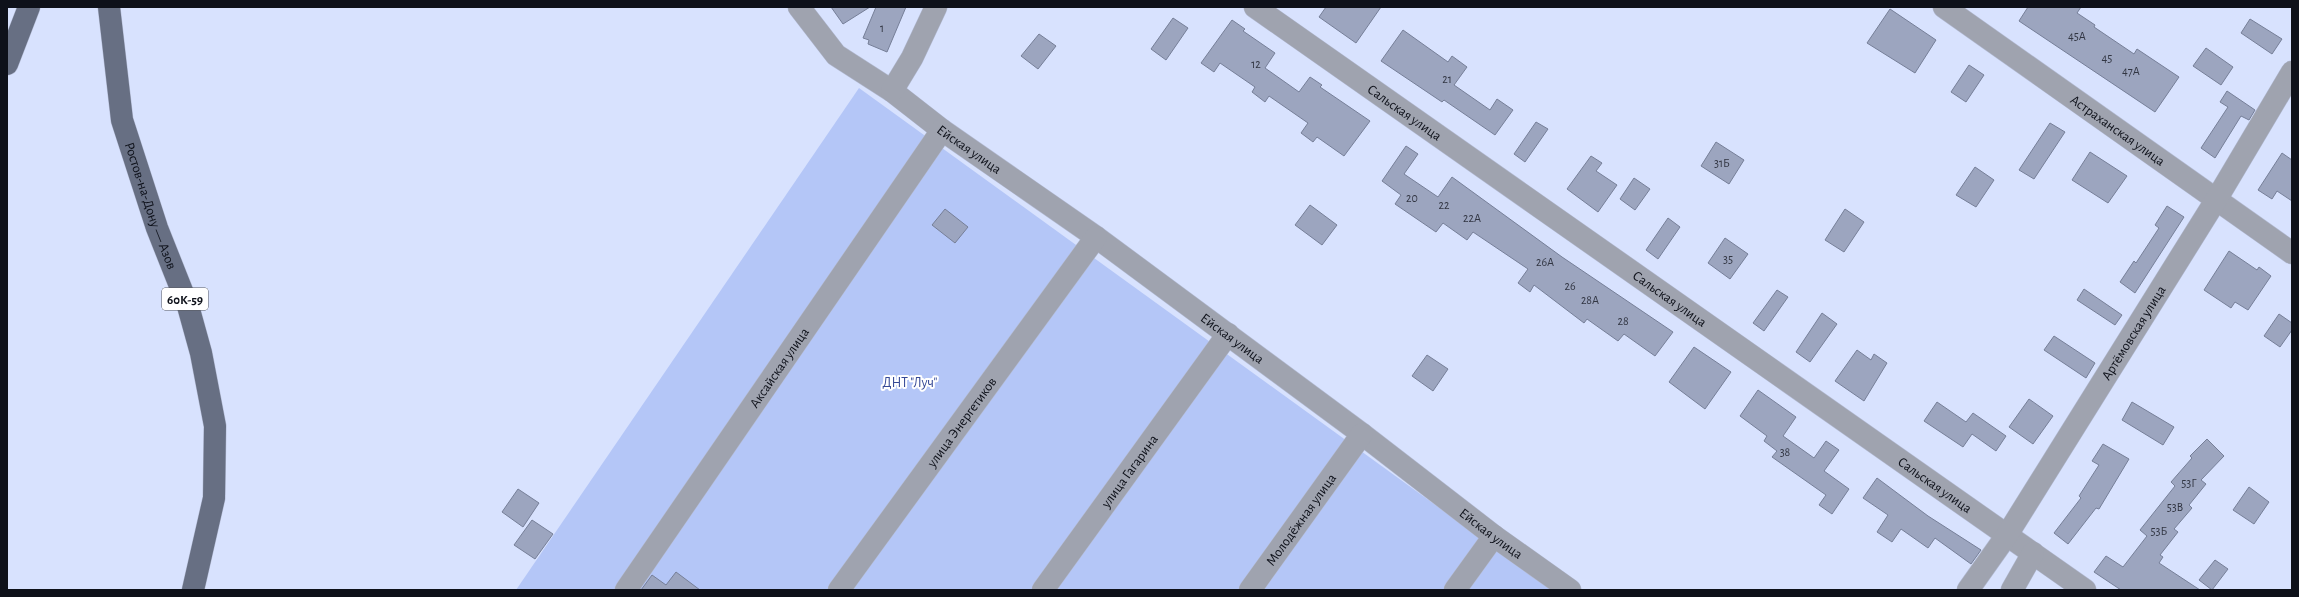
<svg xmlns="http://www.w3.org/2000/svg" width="2299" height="597" viewBox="0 0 2299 597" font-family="'Alegreya Sans',sans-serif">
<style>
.green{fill:#b4c6f7}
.building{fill:#9ca5bf;stroke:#767f98}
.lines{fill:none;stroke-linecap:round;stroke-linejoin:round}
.minor-casing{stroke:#b4bcd5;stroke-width:23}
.major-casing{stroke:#b4bcd5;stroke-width:23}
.minor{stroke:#9fa3af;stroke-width:22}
.major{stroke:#676f83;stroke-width:22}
.labels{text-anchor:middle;stroke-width:4;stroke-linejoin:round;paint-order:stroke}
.number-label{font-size:12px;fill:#323643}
.shield{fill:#fff;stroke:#56585f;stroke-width:1}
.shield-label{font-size:13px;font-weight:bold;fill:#0e111a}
.street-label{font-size:14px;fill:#0e111a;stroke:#fff}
.park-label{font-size:14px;fill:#354996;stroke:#fff}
</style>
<rect width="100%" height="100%" fill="#d8e2fe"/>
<path class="green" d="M 859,88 L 1553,590 L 516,590 Z"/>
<path class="building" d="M 831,7 L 870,7 L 843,24 Z
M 876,7 L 906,7 L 887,52 L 868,44 L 869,40 L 863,38 Z
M 1326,7 L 1381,7 L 1356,43 L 1319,17 Z
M 2028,7 L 2081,7 L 2077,13 L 2095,25 L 2094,27 L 2134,54 L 2137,49 L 2179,77 L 2155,112 L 2019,21 Z
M 1890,9 L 1936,40 L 1915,73 L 1867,43 Z
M 1173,18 L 1188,28 L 1166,60 L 1151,49 Z
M 2250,19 L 2282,39 L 2272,54 L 2241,33 Z
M 1232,20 L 1245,29 L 1243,31 L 1275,53 L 1265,68 L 1299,92 L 1310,77 L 1322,85 L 1320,87 L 1370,121 L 1344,156 L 1317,137 L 1313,142 L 1301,133 L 1308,123 L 1269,96 L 1265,102 L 1252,92 L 1255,87 L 1220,63 L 1214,72 L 1201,63 Z
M 1403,30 L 1448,62 L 1452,56 L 1467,67 L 1454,85 L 1490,110 L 1497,99 L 1513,110 L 1495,135 L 1444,100 L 1442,102 L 1381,61 Z
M 1039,34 L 1056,46 L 1038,69 L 1021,56 Z
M 2206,48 L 2233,67 L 2221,85 L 2193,66 Z
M 1969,65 L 1984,75 L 1966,102 L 1951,92 Z
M 2227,91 L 2255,110 L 2249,120 L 2241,116 L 2215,158 L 2201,148 L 2228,107 L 2220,102 Z
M 1536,122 L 1548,129 L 1525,162 L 1514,154 Z
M 2050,123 L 2065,132 L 2034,179 L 2019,170 Z
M 1716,142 L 1744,160 L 1729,184 L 1701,166 Z
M 1406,146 L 1418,154 L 1404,174 L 1438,197 L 1452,177 L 1562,257 L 1673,332 L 1655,356 L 1624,334 L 1618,341 L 1587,319 L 1584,323 L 1534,285 L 1530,292 L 1518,283 L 1528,269 L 1473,232 L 1467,240 L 1443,223 L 1436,232 L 1395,204 L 1401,195 L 1382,181 Z
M 2090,152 L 2127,176 L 2108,203 L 2072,180 Z
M 2282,153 L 2292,160 L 2292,201 L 2277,191 L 2272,199 L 2258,190 Z
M 1591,156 L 1602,163 L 1596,171 L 1617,185 L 1598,212 L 1567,189 Z
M 1975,167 L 1994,180 L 1976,207 L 1956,195 Z
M 1634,178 L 1650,189 L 1635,210 L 1620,199 Z
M 1310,205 L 1337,225 L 1322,245 L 1295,225 Z
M 2167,206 L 2184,217 L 2135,293 L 2120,282 L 2134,261 L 2136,263 L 2159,228 L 2155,225 Z
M 945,209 L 968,227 L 955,243 L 932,225 Z
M 1845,209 L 1864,222 L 1844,252 L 1825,240 Z
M 1668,218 L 1680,227 L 1658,259 L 1646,250 Z
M 1725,238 L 1748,254 L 1730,279 L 1708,263 Z
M 2229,251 L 2257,270 L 2259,267 L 2271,276 L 2248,310 L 2235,302 L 2231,308 L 2204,290 Z
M 2084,289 L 2122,315 L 2115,325 L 2077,300 Z
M 1777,290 L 1788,297 L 1764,331 L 1753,323 Z
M 1822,313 L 1837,324 L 1810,362 L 1796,352 Z
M 2279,314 L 2292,323 L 2292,330 L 2280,347 L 2264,336 Z
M 2054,336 L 2095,363 L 2086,378 L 2044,350 Z
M 1694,347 L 1731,372 L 1705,409 L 1669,382 Z
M 1857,350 L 1871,360 L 1874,354 L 1887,363 L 1864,401 L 1835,381 Z
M 1427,355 L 1448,369 L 1433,391 L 1412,376 Z
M 1758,390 L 1796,417 L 1783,436 L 1814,458 L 1826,441 L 1839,450 L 1824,471 L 1849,489 L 1832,514 L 1819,505 L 1826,495 L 1772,457 L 1777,451 L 1764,441 L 1767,436 L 1740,416 Z
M 2029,399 L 2053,416 L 2033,444 L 2009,427 Z
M 1937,402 L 1966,422 L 1973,413 L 2006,436 L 1996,451 L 1972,434 L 1963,447 L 1924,421 Z
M 2132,402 L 2174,427 L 2163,445 L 2122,420 Z
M 2207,439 L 2224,456 L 2201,480 L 2206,484 L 2189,505 L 2192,508 L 2174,529 L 2178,532 L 2160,555 L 2163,557 L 2159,563 L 2200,590 L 2121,590 L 2094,572 L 2106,556 L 2123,567 L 2147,536 L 2140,530 L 2175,486 L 2171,482 L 2192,458 L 2190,456 Z
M 2103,444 L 2129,459 L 2099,509 L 2096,508 L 2068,544 L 2054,533 L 2081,498 L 2079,496 L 2099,465 L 2092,461 Z
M 1877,478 L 1928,516 L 1981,550 L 1971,564 L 1935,538 L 1928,548 L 1901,529 L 1892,542 L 1877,532 L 1888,515 L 1863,498 Z
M 2249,487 L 2269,502 L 2254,524 L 2233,510 Z
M 518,489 L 539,503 L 523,527 L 502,512 Z
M 532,520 L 553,534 L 535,559 L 514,545 Z
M 2215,560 L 2228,569 L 2212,590 L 2199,580 Z
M 676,572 L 700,590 L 641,590 L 652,575 L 666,585 Z"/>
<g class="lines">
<g class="minor-casing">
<g id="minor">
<path id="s1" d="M 799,7 L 836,55 L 892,91 L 942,130 L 1096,237 L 1362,434 L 1494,536 L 1570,590"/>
<path id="s2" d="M 1255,7 L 2085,590"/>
<path id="s3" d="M 1944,7 L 2292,253"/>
<path d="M 892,91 L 912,58 L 936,7"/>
<path id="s4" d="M 626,590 L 942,130"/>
<path id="s5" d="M 839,590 L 1096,237"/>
<path id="s6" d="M 1043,590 L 1228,334"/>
<path id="s7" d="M 1250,590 L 1362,434"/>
<path d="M 1455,590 L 1494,536"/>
<path id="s8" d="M 1968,590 L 2007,535 L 2216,200 L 2292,72"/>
<path d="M 2012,590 L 2033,553"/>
</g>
</g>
<g class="major-casing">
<g id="major">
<path id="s9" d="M 109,7 L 122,120 L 157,228 L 188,306 L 201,353 L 215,426 L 214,498 L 193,590"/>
<path d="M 7,64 L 29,7"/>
</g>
</g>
<use href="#minor" class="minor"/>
<use href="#major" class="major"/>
</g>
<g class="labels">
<g class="number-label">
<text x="882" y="32">1</text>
<text x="2077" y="40">45А</text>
<text x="2107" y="62">45</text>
<text x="1256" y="68">12</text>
<text x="2131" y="75">47А</text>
<text x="1447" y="83">21</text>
<text x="1722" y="167">31Б</text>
<text x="1412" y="202">20</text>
<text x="1444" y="209">22</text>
<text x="1472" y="222">22А</text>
<text x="1728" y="263">35</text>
<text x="1545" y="266">26А</text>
<text x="1570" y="290">26</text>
<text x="1590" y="304">28А</text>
<text x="1623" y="325">28</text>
<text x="1785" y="456">38</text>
<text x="2189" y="487">53Г</text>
<text x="2175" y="511">53В</text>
<text x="2159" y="535">53Б</text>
</g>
<rect class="shield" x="162" y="288" width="46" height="22" rx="3"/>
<g class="shield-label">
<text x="185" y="304">60К-59</text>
</g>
<g class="street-label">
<text dy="5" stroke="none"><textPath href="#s2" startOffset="183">Сальская улица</textPath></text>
<text dy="5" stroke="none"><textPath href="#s3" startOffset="213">Астраханская улица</textPath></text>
<text dy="5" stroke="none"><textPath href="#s1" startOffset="224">Ейская улица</textPath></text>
<text dy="5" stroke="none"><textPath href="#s9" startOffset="204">Ростов-на-Дону — Азов</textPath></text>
<text dy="5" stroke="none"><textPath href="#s2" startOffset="507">Сальская улица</textPath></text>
<text dy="5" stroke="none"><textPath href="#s8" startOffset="306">Артёмовская улица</textPath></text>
<text dy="5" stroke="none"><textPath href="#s1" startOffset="548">Ейская улица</textPath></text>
<text dy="5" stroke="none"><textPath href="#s4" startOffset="270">Аксайская улица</textPath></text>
<text dy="5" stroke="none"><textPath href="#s5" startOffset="208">улица Энергетиков</textPath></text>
<text dy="5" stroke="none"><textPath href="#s6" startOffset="147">улица Гагарина</textPath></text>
<text dy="5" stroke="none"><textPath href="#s2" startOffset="831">Сальская улица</textPath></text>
<text dy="5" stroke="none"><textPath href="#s7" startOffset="87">Молодёжная улица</textPath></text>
<text dy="5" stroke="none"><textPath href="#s1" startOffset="872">Ейская улица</textPath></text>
</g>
<g class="park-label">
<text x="910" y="387">ДНТ "Луч"</text>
</g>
</g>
<rect width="2299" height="597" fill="none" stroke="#0e111a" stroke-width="16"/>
</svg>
